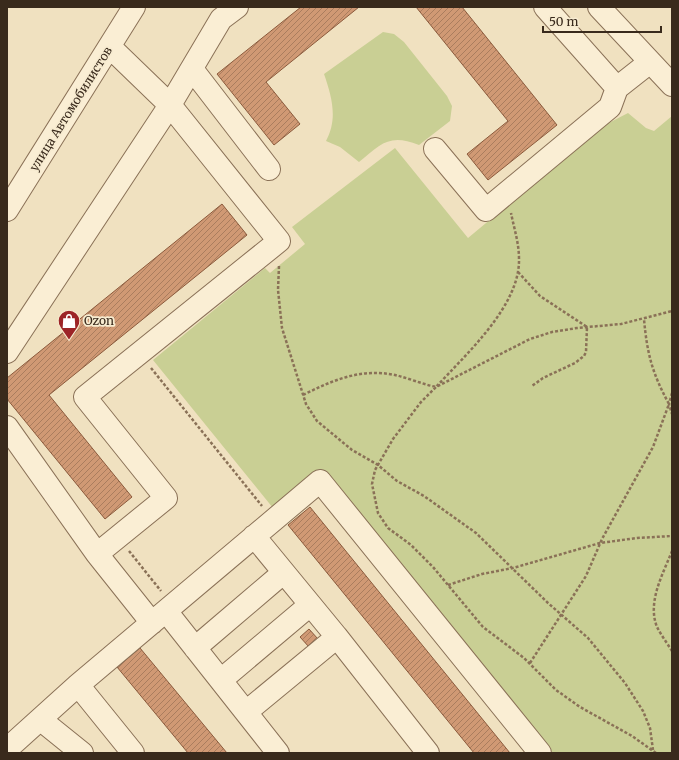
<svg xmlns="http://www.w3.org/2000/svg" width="679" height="760" viewBox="0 0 679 760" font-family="Merriweather,serif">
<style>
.green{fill:#c9cf94}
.building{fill:url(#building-hatch);stroke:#8b5a3c}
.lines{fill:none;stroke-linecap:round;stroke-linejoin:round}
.minor-casing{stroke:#8a7157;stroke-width:24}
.path{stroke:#8a7157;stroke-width:2.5;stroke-dasharray:3 2;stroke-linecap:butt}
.minor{stroke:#faeed4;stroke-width:22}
.labels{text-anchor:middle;stroke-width:3.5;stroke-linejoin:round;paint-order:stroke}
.street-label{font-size:12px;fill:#392a1c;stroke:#f7ebd0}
.poi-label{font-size:12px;fill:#392a1c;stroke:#f7ebd0;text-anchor:start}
</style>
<defs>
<pattern id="building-hatch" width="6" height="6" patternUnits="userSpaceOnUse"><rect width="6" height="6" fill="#d09974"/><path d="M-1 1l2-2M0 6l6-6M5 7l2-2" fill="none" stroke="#aa7d5e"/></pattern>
</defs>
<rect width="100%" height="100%" fill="#f0e1c0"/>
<path class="green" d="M 383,32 L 394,34 L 404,42 L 447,96 L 452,106 L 450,121 L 419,145 C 389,133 381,144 359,162 L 340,147 L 326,141 C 338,119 332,97 324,74 Z
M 628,113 L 646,128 L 654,131 L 672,116 L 672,753 L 553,753 L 320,471 L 273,508 L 153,360 L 265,268 L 270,273 L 305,244 L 292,227 L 395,148 L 468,238 L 601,127 Z"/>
<path class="building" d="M 301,7 L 359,7 L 266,82 L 300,124 L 274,145 L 217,74 Z
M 416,7 L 462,7 L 557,125 L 488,180 L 467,154 L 508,121 Z
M 222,204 L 247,235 L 49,395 L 132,497 L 105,519 L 7,399 L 7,378 Z
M 310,507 L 510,753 L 474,753 L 288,525 Z
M 309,629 L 318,639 L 309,647 L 300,637 Z
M 140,648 L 227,753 L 188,753 L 117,667 Z"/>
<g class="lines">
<g class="minor-casing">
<path id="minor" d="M 545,7 L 617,88
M 599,7 L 672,85
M 110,47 L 170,105 L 279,241 L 85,397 L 166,498 L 97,554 L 152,623
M 192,69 L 269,169
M 435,149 L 486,210 L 610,107 L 617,88 L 650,62
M 7,210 L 134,7
M 7,352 L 170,105 L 221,19 L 237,7
M 7,427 L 97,554
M 254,536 L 337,637 L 428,753
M 166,611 L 278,753
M 195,648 L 283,573
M 221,680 L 310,605
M 78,685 L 133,753
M 246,712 L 337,637
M 41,720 L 82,753
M 7,749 L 78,685 L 320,481 L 540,753"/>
</g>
<path class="path" d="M 279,266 L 278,290 L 282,328 L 306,404 L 317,421 L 352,450 L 378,465 L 397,481 L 424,496 L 476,533 L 548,603 L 588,638 L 625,683 L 643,711 L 650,728 L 653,750
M 518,272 L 540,296 L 587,327 L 586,352 L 584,356 L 575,363 L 543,378 L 532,386
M 151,368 L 262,506
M 672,393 L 669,404 L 672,414
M 303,395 C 333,380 361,368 395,375 C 408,378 422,384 436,387 C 466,354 520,306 519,259 C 519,243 514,228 511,213
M 129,551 L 161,591
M 672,551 C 663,574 647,602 657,627 C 661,635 667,643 672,651
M 448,585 L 482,574 L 513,568 L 600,543 L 637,538 L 672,536
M 530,663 L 586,576 L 602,539 L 653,447 L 669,404 C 652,373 647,353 644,319
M 656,753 L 632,736 L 580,707 L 556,690 L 524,658 L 483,627 L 433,567 L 411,545 L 388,528 L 378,513 L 372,484 L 375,470 L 393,439 L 421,402 L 436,387 L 530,339 L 552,332 L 577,328 L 621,324 L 672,311"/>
<use href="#minor" class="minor"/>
</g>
<defs>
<g id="shop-pin" transform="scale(1.15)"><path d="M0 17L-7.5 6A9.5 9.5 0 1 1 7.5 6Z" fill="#9c2427" stroke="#f7ebd0"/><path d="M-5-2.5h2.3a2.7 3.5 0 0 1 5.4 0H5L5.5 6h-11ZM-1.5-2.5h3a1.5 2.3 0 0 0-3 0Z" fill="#fff"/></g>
</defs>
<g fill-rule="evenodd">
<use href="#shop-pin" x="69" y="321"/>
</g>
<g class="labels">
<g class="street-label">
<text transform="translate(71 109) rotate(-58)" y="4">улица Автомобилистов</text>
</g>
<g class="poi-label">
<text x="84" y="325">Ozon</text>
</g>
</g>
<rect width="679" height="760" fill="none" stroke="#392a1c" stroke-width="16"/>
<path d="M543 26v6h118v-6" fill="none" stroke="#392a1c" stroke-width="2"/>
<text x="549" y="26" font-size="12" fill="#392a1c" stroke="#f7ebd0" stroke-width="3" paint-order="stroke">50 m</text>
</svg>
